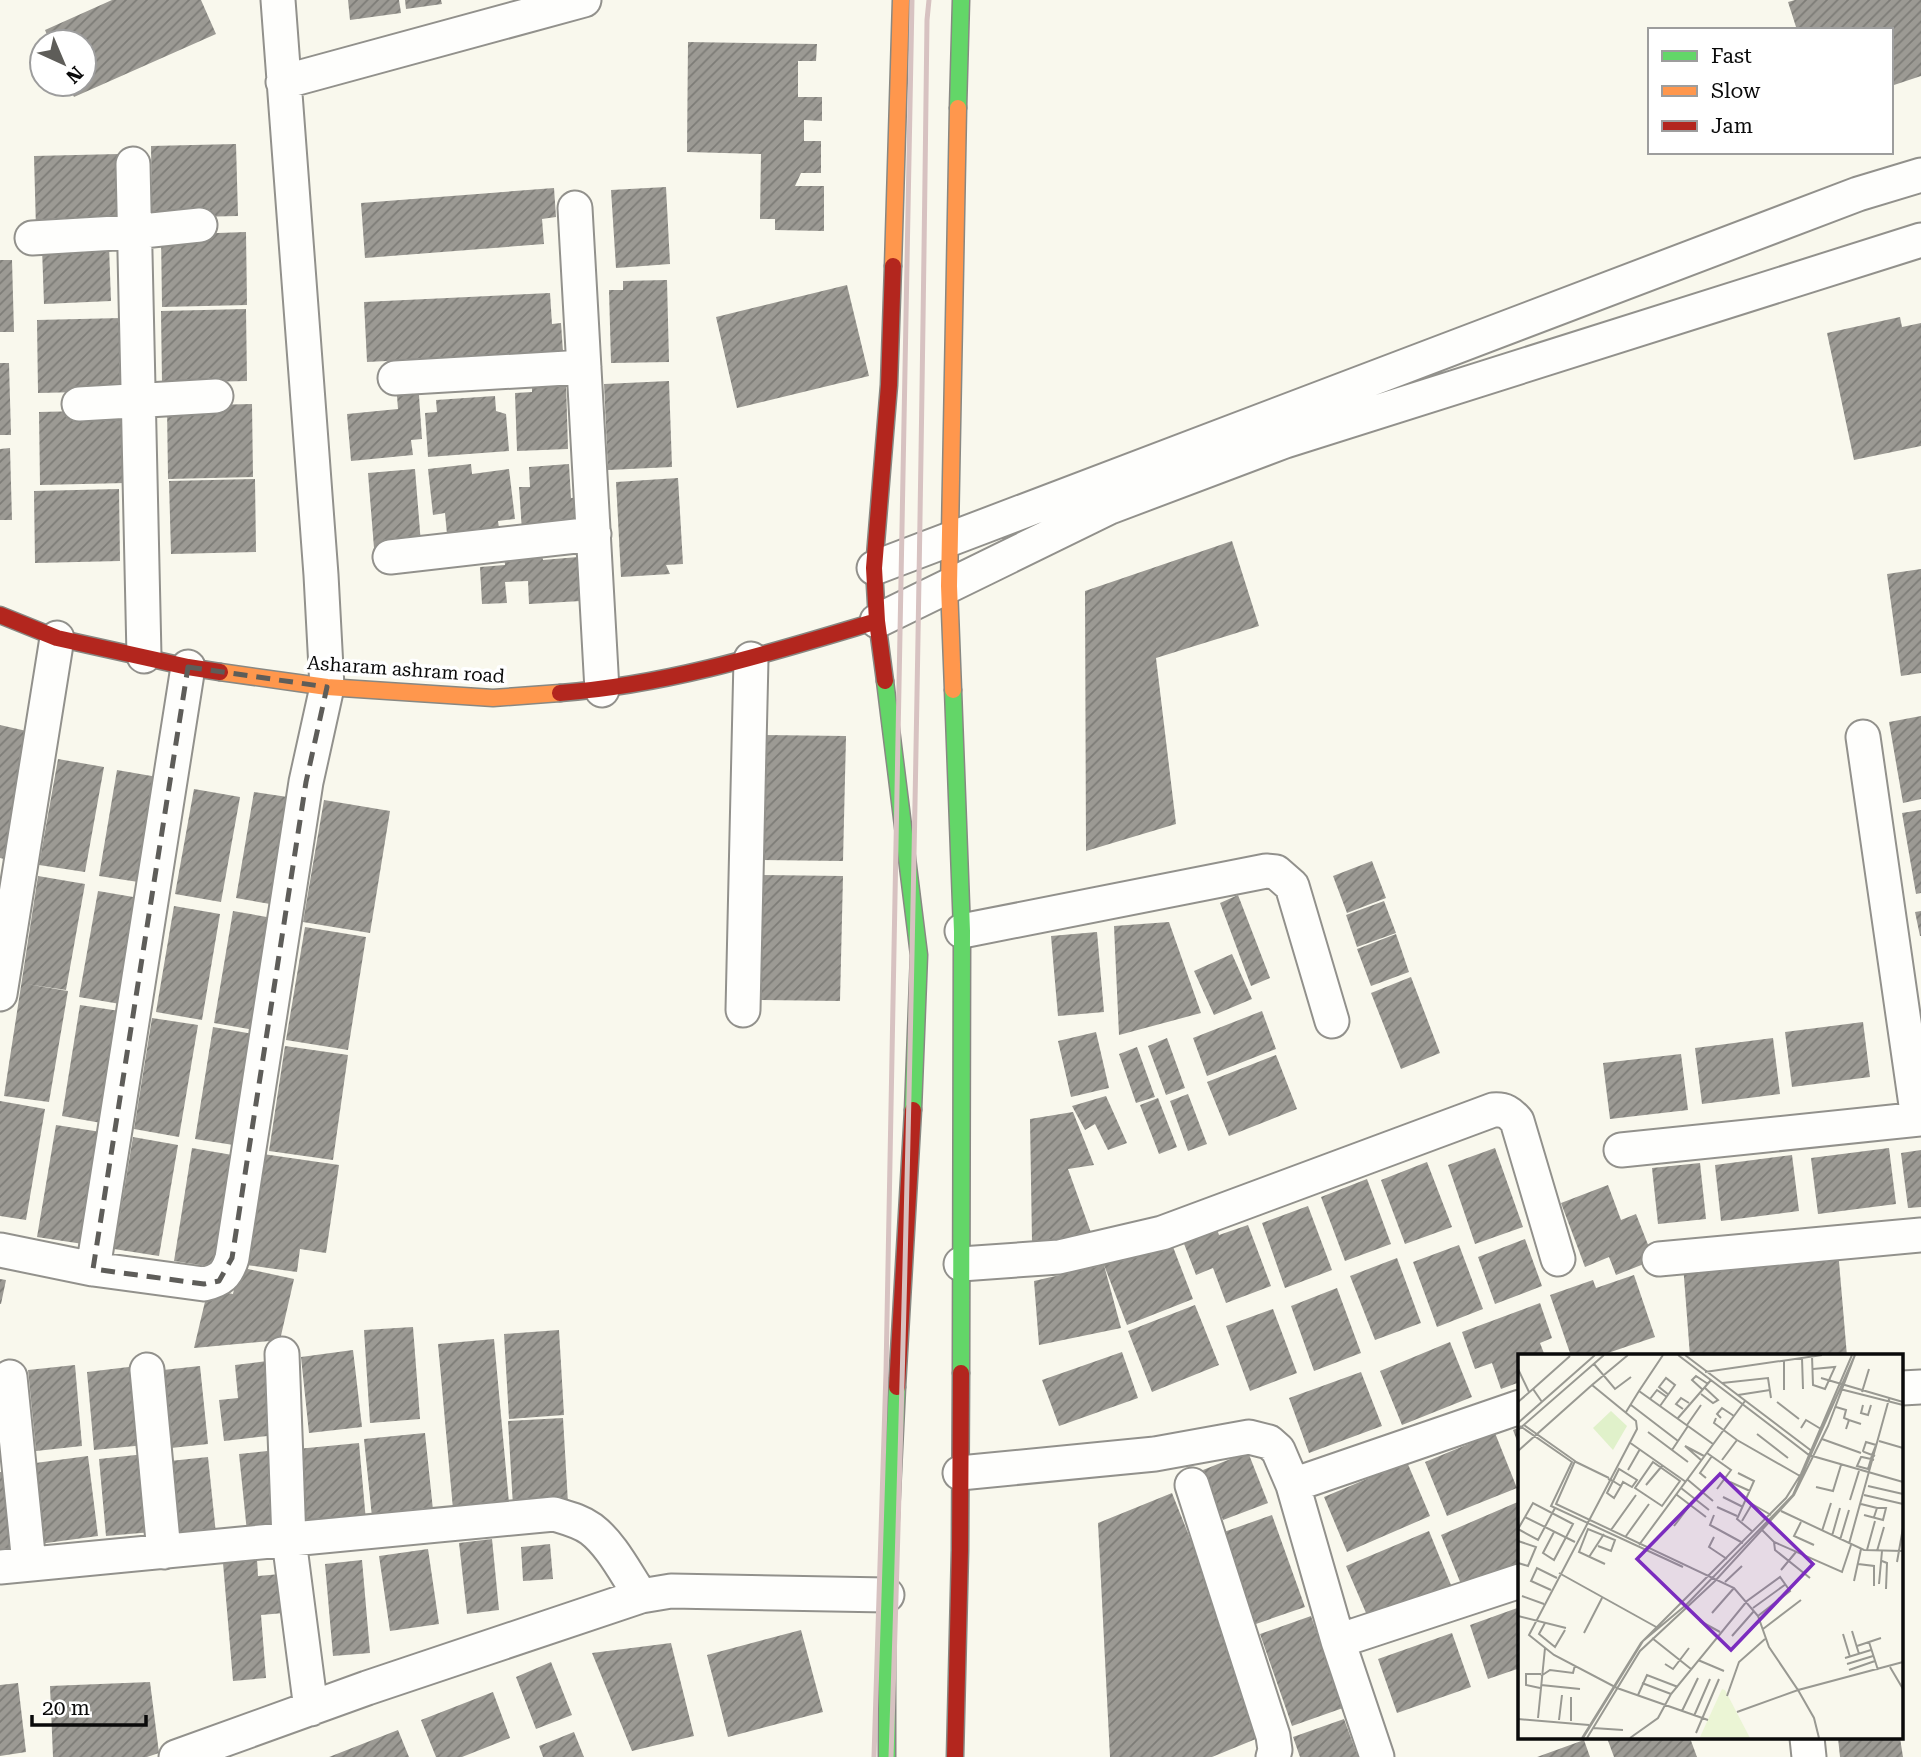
<svg xmlns="http://www.w3.org/2000/svg" width="1921" height="1757" viewBox="0 0 1921 1757" font-family="'Roboto Serif',serif">
<style>
.building{fill:url(#building-hatch)}
.lines{fill:none;stroke-linecap:round;stroke-linejoin:round}
.street-casing{stroke:#92918c;stroke-width:37}
.fast-casing{stroke:#888883;stroke-width:19}
.slow-casing{stroke:#888883;stroke-width:19}
.jam-casing{stroke:#888883;stroke-width:19}
.street{stroke:#fefefc;stroke-width:33}
.fast{stroke:#63d668;stroke-width:16}
.slow{stroke:#ff974d;stroke-width:16}
.jam{stroke:#b3261e;stroke-width:16}
.rail{stroke:#d7c2c1;stroke-width:5}
.marked{fill:none;stroke:#5e5d59;stroke-width:5;stroke-dasharray:14 9;stroke-linejoin:round}
.labels{text-anchor:middle;stroke-width:7;stroke-linejoin:round;paint-order:stroke}
.street-label{font-size:19px;fill:#0a0a0a;stroke:#fff}
.inset-road{fill:none;stroke:#999992;stroke-width:2}
.view{fill:#7b2cbf;fill-opacity:0.15;stroke:#7b2cbf;stroke-width:3.5}
.inset-edge{fill:none;stroke:#0a0a0a;stroke-width:3.5}
</style>
<defs>
<pattern id="building-hatch" width="6" height="6" patternUnits="userSpaceOnUse" patternTransform="scale(1.75)"><rect width="6" height="6" fill="#9c9a94"/><path d="M-1 1l2-2M0 6l6-6M5 7l2-2" fill="none" stroke="#7d7c77"/></pattern>
</defs>
<rect width="100%" height="100%" fill="#f9f8ed"/>
<path class="building" d="M 112,0 L 201,0 L 216,34 L 74,97 L 68,84 L 84,84 L 84,42 L 50,42 L 45,30 Z
M 348,0 L 399,0 L 401,13 L 350,20 Z
M 405,0 L 441,0 L 442,4 L 406,9 Z
M 1795,0 L 1921,0 L 1921,76 L 1891,86 L 1891,30 L 1797,30 L 1788,2 Z
M 688,42 L 817,44 L 816,61 L 798,61 L 798,97 L 822,97 L 822,121 L 804,120 L 804,141 L 821,141 L 821,173 L 801,173 L 795,186 L 824,186 L 824,231 L 775,230 L 775,219 L 760,219 L 761,154 L 687,152 Z
M 236,144 L 238,216 L 152,218 L 151,146 Z
M 119,154 L 121,227 L 36,229 L 34,156 Z
M 666,187 L 670,264 L 616,268 L 611,190 Z
M 554,188 L 556,217 L 542,219 L 544,244 L 365,258 L 361,203 Z
M 246,232 L 247,305 L 162,307 L 161,235 Z
M 109,246 L 111,301 L 44,304 L 42,248 Z
M 0,260 L 12,260 L 14,332 L 0,332 Z
M 667,280 L 669,362 L 611,363 L 609,290 L 623,290 L 623,281 Z
M 847,285 L 869,376 L 737,408 L 716,317 Z
M 550,293 L 552,324 L 561,323 L 563,352 L 367,362 L 364,302 Z
M 246,309 L 247,381 L 162,383 L 161,311 Z
M 1900,317 L 1902,327 L 1921,323 L 1921,446 L 1854,460 L 1827,333 Z
M 122,318 L 124,391 L 38,393 L 37,320 Z
M 0,363 L 9,363 L 11,435 L 0,435 Z
M 418,381 L 422,439 L 411,440 L 413,455 L 351,461 L 347,414 L 398,409 L 396,383 Z
M 669,381 L 672,467 L 608,470 L 604,384 Z
M 566,383 L 568,449 L 517,451 L 515,393 L 532,392 L 532,384 Z
M 495,396 L 496,411 L 506,414 L 509,451 L 428,457 L 425,413 L 437,412 L 436,400 Z
M 252,404 L 253,477 L 168,479 L 167,406 Z
M 124,410 L 126,483 L 40,485 L 39,412 Z
M 10,448 L 12,520 L 0,520 L 0,449 Z
M 471,464 L 472,474 L 509,469 L 515,519 L 498,521 L 499,528 L 447,534 L 445,513 L 433,515 L 428,469 Z
M 569,464 L 571,498 L 582,497 L 578,521 L 522,531 L 519,487 L 530,487 L 529,467 Z
M 415,469 L 421,544 L 374,548 L 368,473 Z
M 678,478 L 683,564 L 666,565 L 670,574 L 621,577 L 616,482 Z
M 255,479 L 256,552 L 171,554 L 169,481 Z
M 119,489 L 120,561 L 35,563 L 34,491 Z
M 1232,541 L 1259,626 L 1156,658 L 1176,824 L 1086,851 L 1085,591 Z
M 541,552 L 543,560 L 578,557 L 581,601 L 529,604 L 528,581 L 505,582 L 507,603 L 482,604 L 480,567 L 505,565 L 504,554 Z
M 1921,569 L 1921,673 L 1901,676 L 1887,574 Z
M 1921,716 L 1921,799 L 1903,803 L 1889,722 Z
M 0,725 L 31,732 L 13,861 L 0,858 Z
M 764,735 L 846,736 L 843,861 L 761,860 Z
M 58,759 L 104,767 L 85,872 L 39,865 Z
M 117,770 L 163,778 L 145,883 L 99,876 Z
M 194,789 L 240,797 L 221,902 L 175,894 Z
M 254,792 L 301,799 L 282,906 L 236,898 Z
M 324,800 L 390,811 L 370,933 L 303,922 Z
M 1921,810 L 1921,893 L 1916,894 L 1902,813 Z
M 1372,861 L 1386,898 L 1347,913 L 1333,876 Z
M 761,875 L 843,876 L 840,1001 L 759,1000 Z
M 38,876 L 85,884 L 66,990 L 26,984 L 68,991 L 49,1102 L 4,1096 Z
M 98,891 L 145,899 L 126,1005 L 79,997 Z
M 1238,895 L 1270,978 L 1251,986 L 1220,903 Z
M 1384,901 L 1396,933 L 1357,947 L 1346,915 Z
M 174,906 L 220,914 L 202,1020 L 156,1012 Z
M 233,911 L 278,919 L 260,1031 L 214,1023 Z
M 1921,911 L 1921,936 L 1920,936 L 1915,912 Z
M 1169,922 L 1201,1013 L 1119,1035 L 1114,926 Z
M 305,927 L 366,937 L 348,1050 L 286,1040 Z
M 1097,932 L 1104,1012 L 1058,1016 L 1051,936 Z
M 1396,934 L 1409,972 L 1371,986 L 1357,949 Z
M 1232,954 L 1252,999 L 1214,1015 L 1194,971 Z
M 1411,977 L 1440,1053 L 1401,1069 L 1371,993 Z
M 80,1005 L 126,1012 L 107,1124 L 62,1116 Z
M 1262,1011 L 1276,1049 L 1207,1076 L 1193,1038 Z
M 152,1018 L 198,1025 L 179,1137 L 134,1129 Z
M 1863,1022 L 1870,1077 L 1792,1087 L 1785,1032 Z
M 213,1027 L 259,1035 L 240,1146 L 195,1139 Z
M 1096,1032 L 1109,1088 L 1071,1097 L 1058,1041 Z
M 1167,1038 L 1185,1088 L 1166,1095 L 1148,1046 Z
M 1773,1038 L 1780,1094 L 1702,1104 L 1695,1048 Z
M 285,1046 L 348,1055 L 333,1160 L 269,1151 Z
M 1137,1047 L 1155,1097 L 1136,1103 L 1119,1054 Z
M 1681,1054 L 1688,1110 L 1610,1119 L 1603,1063 Z
M 1276,1055 L 1297,1109 L 1229,1136 L 1207,1082 Z
M 1188,1094 L 1207,1144 L 1188,1151 L 1170,1101 Z
M 1106,1096 L 1127,1143 L 1108,1150 L 1095,1124 L 1085,1130 L 1072,1106 Z
M 1158,1098 L 1177,1147 L 1159,1154 L 1140,1105 Z
M 0,1101 L 45,1109 L 26,1220 L 0,1216 Z
M 1073,1112 L 1094,1165 L 1068,1169 L 1094,1241 L 1032,1242 L 1030,1119 Z
M 56,1125 L 101,1132 L 83,1244 L 37,1237 Z
M 133,1137 L 178,1145 L 159,1256 L 114,1249 Z
M 192,1148 L 238,1156 L 219,1268 L 174,1261 Z
M 1495,1148 L 1523,1227 L 1475,1244 L 1448,1165 Z
M 1889,1148 L 1896,1204 L 1818,1214 L 1811,1158 Z
M 1921,1150 L 1921,1207 L 1908,1208 L 1901,1153 Z
M 263,1154 L 339,1165 L 326,1253 L 300,1249 L 297,1272 L 246,1265 Z
M 1792,1155 L 1799,1211 L 1721,1221 L 1715,1165 Z
M 1427,1162 L 1452,1227 L 1405,1244 L 1381,1180 Z
M 1700,1163 L 1706,1219 L 1658,1224 L 1652,1168 Z
M 1367,1179 L 1391,1244 L 1345,1261 L 1321,1197 Z
M 1608,1185 L 1621,1220 L 1636,1214 L 1654,1260 L 1616,1275 L 1609,1257 L 1585,1267 L 1561,1203 Z
M 1308,1206 L 1332,1270 L 1285,1288 L 1262,1223 Z
M 1215,1223 L 1219,1235 L 1248,1225 L 1271,1286 L 1226,1303 L 1213,1268 L 1196,1275 L 1181,1236 Z
M 1170,1239 L 1193,1299 L 1127,1325 L 1104,1265 L 1121,1328 L 1039,1345 L 1034,1281 L 1104,1265 Z
M 1525,1239 L 1542,1286 L 1495,1304 L 1478,1257 Z
M 1459,1245 L 1483,1309 L 1437,1327 L 1413,1262 Z
M 1838,1250 L 1847,1356 L 1690,1356 L 1683,1264 Z
M 1397,1258 L 1421,1323 L 1375,1340 L 1350,1276 Z
M 239,1267 L 294,1279 L 280,1340 L 194,1348 L 208,1289 L 233,1294 Z
M 1634,1275 L 1655,1337 L 1599,1356 L 1571,1356 L 1550,1295 L 1593,1280 L 1596,1288 Z
M 0,1279 L 6,1280 L 1,1304 L 0,1304 Z
M 1337,1288 L 1361,1353 L 1314,1371 L 1291,1306 Z
M 1540,1303 L 1552,1338 L 1540,1343 L 1545,1356 L 1520,1356 L 1520,1382 L 1501,1389 L 1492,1363 L 1475,1369 L 1462,1332 Z
M 1195,1305 L 1219,1365 L 1152,1392 L 1128,1331 Z
M 1273,1309 L 1297,1373 L 1250,1391 L 1226,1326 Z
M 413,1327 L 420,1419 L 370,1423 L 364,1330 Z
M 559,1330 L 564,1415 L 509,1419 L 504,1334 Z
M 494,1339 L 509,1503 L 453,1509 L 438,1344 Z
M 1450,1342 L 1472,1397 L 1402,1425 L 1380,1371 Z
M 353,1350 L 362,1427 L 309,1433 L 301,1357 Z
M 1122,1352 L 1138,1398 L 1059,1426 L 1042,1380 Z
M 267,1361 L 276,1435 L 224,1441 L 219,1400 L 238,1398 L 235,1365 Z
M 75,1365 L 82,1446 L 36,1451 L 28,1370 Z
M 137,1366 L 145,1445 L 94,1450 L 87,1372 Z
M 200,1366 L 208,1444 L 171,1448 L 163,1370 Z
M 1361,1372 L 1382,1426 L 1309,1453 L 1289,1398 Z
M 563,1418 L 568,1503 L 513,1506 L 508,1421 Z
M 1520,1427 L 1520,1449 L 1513,1430 Z
M 425,1433 L 433,1510 L 372,1517 L 364,1439 Z
M 1495,1433 L 1517,1488 L 1447,1516 L 1425,1462 Z
M 359,1443 L 366,1521 L 305,1527 L 297,1449 Z
M 276,1450 L 284,1528 L 247,1532 L 239,1454 Z
M 1248,1452 L 1268,1503 L 1223,1520 L 1203,1470 Z
M 145,1454 L 152,1532 L 106,1536 L 99,1459 Z
M 88,1456 L 98,1536 L 39,1544 L 28,1464 Z
M 208,1457 L 216,1534 L 179,1539 L 170,1461 Z
M 1407,1462 L 1430,1516 L 1347,1552 L 1324,1497 Z
M 0,1472 L 11,1472 L 17,1548 L 0,1549 Z
M 1172,1493 L 1268,1734 L 1212,1757 L 1110,1757 L 1098,1523 Z
M 1520,1501 L 1520,1565 L 1463,1589 L 1441,1535 Z
M 1272,1515 L 1305,1607 L 1253,1625 L 1221,1533 Z
M 1429,1531 L 1451,1585 L 1369,1620 L 1346,1566 Z
M 492,1539 L 499,1610 L 467,1614 L 459,1543 Z
M 550,1544 L 553,1579 L 523,1581 L 521,1547 Z
M 428,1549 L 439,1624 L 390,1631 L 379,1556 Z
M 257,1559 L 258,1576 L 292,1573 L 295,1612 L 261,1615 L 266,1678 L 233,1681 L 223,1563 Z
M 362,1560 L 370,1653 L 333,1656 L 325,1564 Z
M 1520,1607 L 1520,1668 L 1488,1679 L 1470,1625 Z
M 1311,1616 L 1343,1708 L 1292,1726 L 1260,1634 Z
M 801,1630 L 823,1712 L 728,1737 L 707,1655 Z
M 1452,1633 L 1471,1687 L 1397,1713 L 1378,1659 Z
M 671,1643 L 694,1736 L 632,1751 L 592,1653 Z
M 551,1662 L 572,1715 L 536,1729 L 516,1677 Z
M 150,1682 L 159,1753 L 147,1757 L 53,1757 L 50,1686 Z
M 18,1683 L 26,1752 L 0,1756 L 0,1685 Z
M 493,1692 L 510,1738 L 462,1757 L 436,1757 L 421,1720 Z
M 1344,1719 L 1358,1757 L 1300,1757 L 1293,1737 Z
M 398,1730 L 409,1757 L 329,1757 Z
M 574,1732 L 584,1757 L 543,1757 L 539,1746 Z
M 1607,1738 L 1690,1738 L 1697,1757 L 1614,1757 Z
M 1838,1738 L 1900,1738 L 1903,1757 L 1840,1757 Z
M 1584,1740 L 1590,1757 L 1537,1757 Z"/>
<g class="lines">
<g class="street-casing">
<path id="street" d="M 283,82 L 584,0
M 133,164 L 144,656
M 575,208 L 602,690
M 32,238 L 133,232 L 200,225
M 395,378 L 584,367
M 79,404 L 216,396
M 390,557 L 594,534
M 874,568 L 1858,194 L 1921,175
M 877,621 L 1110,507 L 1285,441 L 1921,240
M 1863,737 L 1918,1119
M 962,931 L 1266,871 L 1276,872 L 1292,886 L 1332,1021
M 0,994 L 57,638
M 743,1010 L 751,659
M 1621,1150 L 1921,1119
M 0,1250 L 93,1269 L 204,1284 C 221,1280 227,1275 232,1258 L 306,782 L 327,687 L 321,575 L 278,0
M 1659,1259 L 1921,1235
M 961,1264 L 1059,1257 L 1162,1233 L 1493,1110 C 1505,1109 1510,1113 1517,1121 L 1558,1259
M 93,1269 L 188,667
M 282,1354 L 289,1540 L 311,1709
M 147,1370 L 164,1552
M 10,1377 L 29,1564
M 1902,1388 L 1921,1387
M 960,1473 L 1155,1454 L 1249,1437 L 1269,1442 L 1278,1450 L 1293,1485 L 1338,1641 L 1377,1757
M 1192,1485 L 1273,1736 L 1275,1750 L 1273,1757
M 1293,1485 L 1520,1407
M 0,1567 L 554,1514 C 567,1518 580,1521 591,1529 C 612,1545 626,1574 641,1596
M 1338,1641 L 1520,1581
M 1807,1738 L 1809,1757
M 176,1757 L 367,1688 L 641,1596 L 671,1591 L 887,1595"/>
</g>
<g class="fast-casing">
<path id="fast" d="M 958,108 L 961,0
M 885,681 L 919,955 L 913,1110
M 953,690 L 962,931 L 961,1373
M 887,1757 L 887,1595 L 897,1387"/>
</g>
<g class="slow-casing">
<path id="slow" d="M 893,266 L 901,0
M 220,672 L 327,687 L 493,698 L 560,693
M 953,690 L 949,586 L 958,108"/>
</g>
<g class="jam-casing">
<path id="jam" d="M 0,615 L 57,638 L 188,667 L 220,672
M 885,681 L 877,621 L 874,568 L 889,385 L 893,266
M 560,693 C 669,685 773,652 877,621
M 897,1387 L 913,1110
M 955,1757 L 960,1550 L 961,1373"/>
</g>
<use href="#street" class="street"/>
<use href="#fast" class="fast"/>
<use href="#slow" class="slow"/>
<use href="#jam" class="jam"/>
<path class="rail" d="M 874,1757 L 886,1372 L 912,0
M 891,1757 C 910,1178 920,599 927,20 L 929,0"/>
</g>
<path class="marked" d="M 188,667 L 327,687 L 306,782 L 232,1258 L 219,1281 L 204,1284 L 93,1269 Z"/>
<g class="labels">
<g class="street-label">
<text transform="translate(406 669) rotate(4)" y="7">Asharam ashram road</text>
</g>
</g>
<g transform="translate(1518 1354)">
<rect width="385" height="385" fill="#f9f8ed"/>
<path d="M 93,57 L 109,72 L 95,96 L 75,74 Z" fill="#e0f1ca"/>
<path d="M 204,335 L 207,336 L 232,384 L 182,383 Z" fill="#ebf5d5"/>
<path class="inset-road" d="M 110,1 L 74,31 L 118,67 L 119,75 L 11,281 L 36,301 L 99,334 L 190,366M 145,1 L 121,37 L 195,90M 160,1 L 291,101 L 385,128M 167,1 L 295,98M 294,2 L 295,31 L 307,35 L 317,13 L 295,15M 284,4 L 285,35M 266,7 L 266,36M 76,10 L 97,35 L 113,23M 0,15 L 11,38M 187,18 L 304,1M 303,24 L 385,48M 204,29 L 250,24 L 253,44M 15,35 L 52,2M 322,35 L 385,51M 185,36 L 174,26 L 178,22 L 190,30M 344,38 L 351,15M 183,40 L 195,49 L 200,46 L 187,34M 220,41 L 252,36M 132,45 L 139,36 L 149,43M 0,48 L 15,35 L 24,48M 259,48 L 281,65M 113,51 L 160,87M 345,51 L 343,59 L 350,61 L 353,51M 142,52 L 157,31 L 148,24 L 141,33 L 151,41M 318,53 L 328,56 L 326,64 L 331,66M 165,55 L 158,50 L 163,44 L 171,49M 108,58 L 121,37M 160,64 L 193,26M 198,64 L 196,69 L 219,86 L 282,122M 203,64 L 199,60 L 204,54 L 216,62M 0,69 L 77,1M 6,71 L 57,107 L 38,150 L 216,234 L 240,262 L 251,293 L 280,336 L 385,308M 169,71 L 183,51M 2,72 L 54,108 L 33,152 L 165,213M 283,74 L 288,66 L 303,75M 328,75 L 331,66 L 343,70M 0,76 L 86,1M 130,78 L 170,108M 239,80 L 270,104M 304,85 L 343,99M 361,87 L 385,94M 111,88 L 168,128M 154,96 L 170,72M 0,97 L 74,31M 189,99 L 213,116 L 199,135M 183,106 L 167,92 L 186,102M 204,106 L 219,86M 356,106 L 353,105 L 344,103 L 343,103 L 339,112 L 350,115 L 353,105 L 354,101 L 358,91 L 348,88 L 345,97 L 346,98 L 354,101 L 355,101 L 357,102M 56,107 L 91,124M 135,108 L 162,127 L 144,152 L 117,134 ZM 110,116 L 122,95M 220,119 L 236,127 L 219,165 L 235,178M 188,124 L 182,119 L 194,102M 90,125 L 93,126 L 95,127 L 103,132 L 96,144 L 89,139 L 101,115 L 119,126 L 114,133 L 105,128 L 103,132M 170,126 L 195,147M 212,128 L 232,137M 128,131 L 144,112M 350,132 L 385,140M 298,133 L 315,137 L 323,111M 163,134 L 191,156M 159,141 L 188,163M 346,141 L 385,150M 205,143 L 225,153M 332,146 L 341,117M 343,150 L 359,154 L 356,163M 199,153 L 219,162M 263,157 L 346,196 L 385,197M 196,161 L 192,171 L 225,189M 346,161 L 365,166 L 368,154 L 359,154M 7,163 L 15,149 L 55,170 L 36,206 L 25,199 L 36,178M 224,167 L 234,150 L 253,161M 283,168 L 276,182 L 296,191M 156,172 L 172,151M 0,175 L 7,163 L 57,188M 0,175 L 20,186 L 37,154M 93,176 L 118,141M 244,176 L 256,188 L 324,218 L 333,191M 304,177 L 313,149M 108,182 L 131,150M 314,182 L 322,154M 196,183 L 191,193 L 209,205M 322,186 L 331,156M 0,187 L 18,193 L 10,212 L 0,209M 256,188 L 257,196 L 292,224M 331,190 L 371,45M 121,191 L 227,47M 80,192 L 93,197 L 97,186 L 70,175 L 61,198 L 87,210M 349,196 L 357,167M 359,197 L 366,173M 71,203 L 86,180M 364,207 L 369,209 L 368,235M 379,208 L 385,174M 340,210 L 356,212 L 356,232M 263,216 L 278,198M 41,219 L 140,274M 336,227 L 343,195M 207,228 L 224,212M 361,230 L 364,197M 33,236 L 13,227 L 19,214 L 39,224M 4,242 L 26,250M 235,254 L 268,230M 194,259 L 216,234M 0,262 L 48,274M 182,267 L 202,278M 27,269 L 21,280 L 37,293 L 47,276M 245,275 L 283,246M 334,277 L 341,300M 66,279 L 84,244M 325,280 L 332,303M 214,282 L 236,257M 134,284 L 173,315M 351,288 L 360,316M 339,292 L 363,284M 327,304 L 353,296M 180,306 L 206,317M 147,310 L 155,315 L 171,294M 329,310 L 355,302M 372,313 L 385,335M 331,316 L 357,307M 23,322 L 32,316 L 55,319 L 57,311M 124,329 L 153,340M 23,331 L 62,335M 22,334 L 8,331 L 8,320 L 23,320M 120,341 L 129,321 L 160,333M 209,342 L 221,308 L 247,285M 164,357 L 180,324M 219,358 L 280,336 L 296,364 L 301,384M 176,362 L 192,325M 20,364 L 27,294M 0,365 L 71,371M 41,366 L 44,341M 53,367 L 53,343M 75,374 L 105,376M 178,379 L 201,325M 64,384 L 123,289 L 268,144 L 283,120 L 334,1M 65,384 L 125,287 L 168,251 L 275,141 L 337,1M 69,384 L 122,297 L 197,227 L 276,141 L 310,72 L 337,1M 112,384 L 140,364 L 153,340 L 229,247 L 262,223 L 272,237 L 240,262"/>
<path class="view" d="M 202,120 L 295,210 L 213,296 L 119,205 Z"/>
<rect width="385" height="385" class="inset-edge"/>
</g>
<rect x="1648" y="28" width="245" height="126" fill="#ffffff" stroke="#9d9d9d" stroke-width="2"/>
<rect x="1662" y="51" width="35" height="10" fill="#63d668" stroke="#9d9d9d" stroke-width="2"/>
<text x="1711" y="63" font-size="21" fill="#0a0a0a">Fast</text>
<rect x="1662" y="86" width="35" height="10" fill="#ff974d" stroke="#9d9d9d" stroke-width="2"/>
<text x="1711" y="98" font-size="21" fill="#0a0a0a">Slow</text>
<rect x="1662" y="121" width="35" height="10" fill="#b3261e" stroke="#9d9d9d" stroke-width="2"/>
<text x="1711" y="133" font-size="21" fill="#0a0a0a">Jam</text>
<g transform="translate(63 63) rotate(136)"><circle r="33" fill="#ffffff" stroke="#9d9d9d" stroke-width="2"/>
<path d="M0-5L12 26L0 18L-12 26Z" fill="#5e5d59"/>
<text y="-10" font-size="19" font-weight="bold" text-anchor="middle" fill="#0a0a0a">N</text>
</g>
<path d="M32 1715v10h114v-10" fill="none" stroke="#0a0a0a" stroke-width="3.5"/>
<text x="42" y="1715" font-size="21" fill="#0a0a0a" stroke="#ffffff" stroke-width="5" paint-order="stroke">20 m</text>
</svg>
